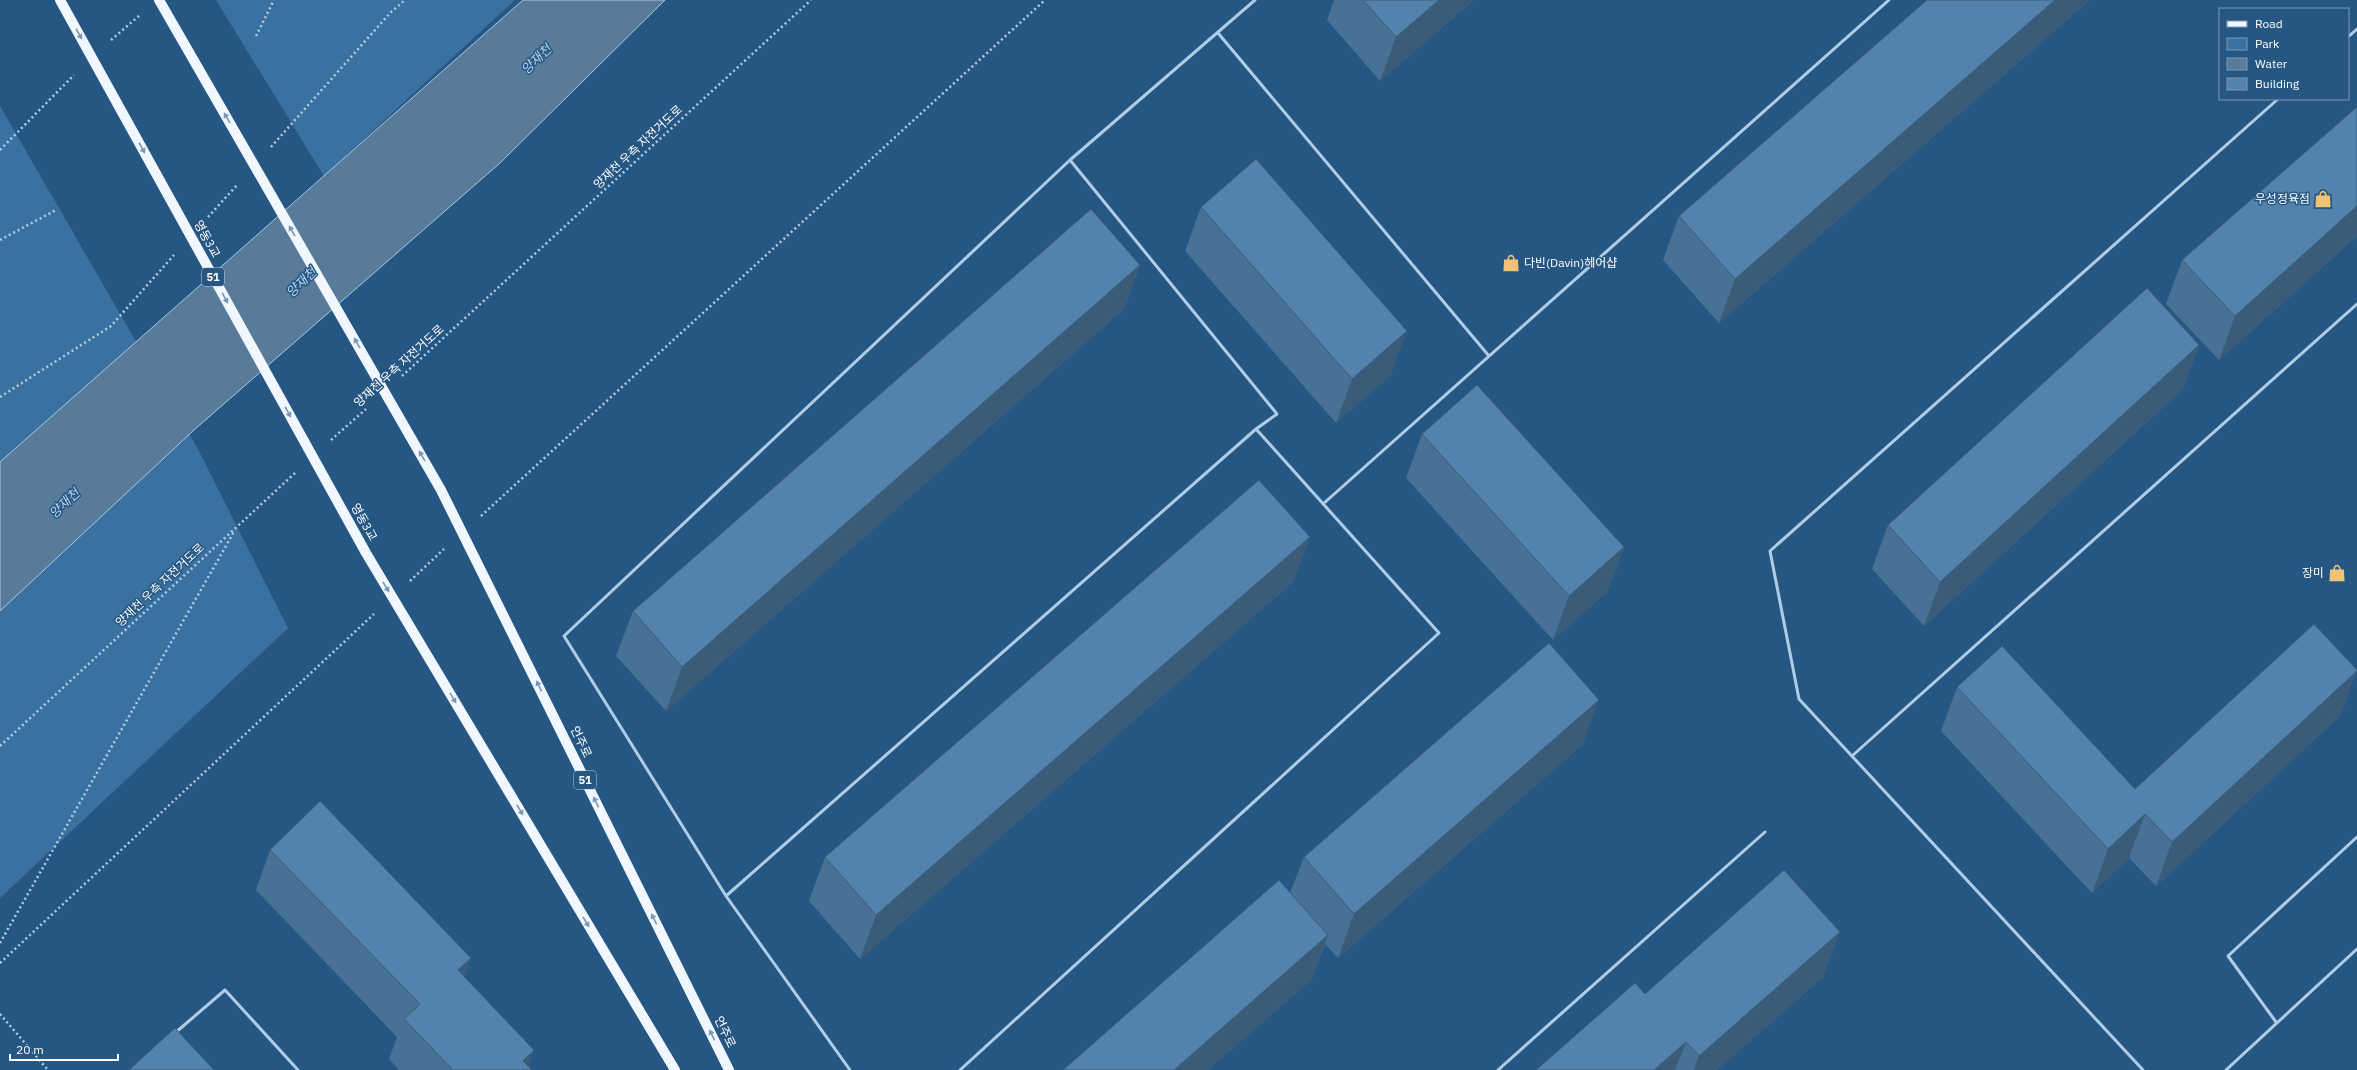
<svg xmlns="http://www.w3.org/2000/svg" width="2357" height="1070" viewBox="0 0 2357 1070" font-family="'IBM Plex Sans','Noto Sans KR',sans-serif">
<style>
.green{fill:#3b71a0}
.water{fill:#597b9a;stroke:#a4c9e8}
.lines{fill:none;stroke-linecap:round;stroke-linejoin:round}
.path{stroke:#b0cde7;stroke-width:2.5;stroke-dasharray:2 3;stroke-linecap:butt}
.service{stroke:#b0cde7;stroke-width:3}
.primary{stroke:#f1f7fe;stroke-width:10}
.wall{fill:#477195}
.shaded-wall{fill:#3a5c79}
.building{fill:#5383ad;stroke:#3a5c79}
.oneway{fill:#7797b4}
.labels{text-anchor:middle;stroke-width:3;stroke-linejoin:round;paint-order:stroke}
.shield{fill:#265783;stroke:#becdda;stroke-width:1}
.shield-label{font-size:11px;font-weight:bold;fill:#fff}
.street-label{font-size:12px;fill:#fff;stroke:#265783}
.poi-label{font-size:12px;fill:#fff;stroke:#265783;text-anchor:end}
.water-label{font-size:13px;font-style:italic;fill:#bbd7ef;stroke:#265783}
</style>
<rect width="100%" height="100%" fill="#265783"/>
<path class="green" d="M 216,0 L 515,0 L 324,176 Z
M 0,106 L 198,449 L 288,628 L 0,898 Z"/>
<path class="water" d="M 523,0 L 665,0 L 500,163 L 194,430 L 0,611 L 0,462 Z"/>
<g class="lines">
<path class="path" d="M 256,36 L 274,0
M 111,40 L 140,15
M 271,147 L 391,12 L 405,0
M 0,150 L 74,75
M 208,217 L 237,185
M 0,240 L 56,210
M 402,376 L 811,0
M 0,397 L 111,326 L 174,255
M 331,440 L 366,409
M 481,516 L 1045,0
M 410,581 L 444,549
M 0,746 L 295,473
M 0,943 L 235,530
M 0,963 L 374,614
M 0,1014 L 48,1070"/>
<path class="service" d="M 1218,33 L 1489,356
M 2348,37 L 2357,29
M 1323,504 L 1889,0
M 1852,756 L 2357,304
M 726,896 L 1256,429 L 1277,414 L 1070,160
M 2276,1022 L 2228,956 L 2357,837
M 175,1033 L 225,990 L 298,1070
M 850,1070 L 726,896 L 564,636 L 1070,160 L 1255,0
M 960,1070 L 1439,633 L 1256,429
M 1498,1070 L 1765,832
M 2143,1070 L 1799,699 L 1770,551 L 2278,99
M 2226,1070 L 2357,949"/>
<path class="primary" d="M 60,0 L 366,553 L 675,1070
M 159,0 L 441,490 L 729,1070"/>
</g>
<path class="wall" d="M 1334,0 L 1474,0 L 1380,81 L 1327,20 Z
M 1927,0 L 2090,0 L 1719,323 L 1663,260 L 1679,216 Z
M 2357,107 L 2357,236 L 2219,360 L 2166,304 L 2182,260 Z
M 1201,207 L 1391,375 L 1336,423 L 1185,251 Z
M 1140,265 L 1124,309 L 666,711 L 616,656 L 633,611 Z
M 2199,345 L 2183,389 L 1924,626 L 1872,569 L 1888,525 Z
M 1422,434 L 1624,547 L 1608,591 L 1553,640 L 1406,478 Z
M 1294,581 L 860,959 L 809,901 L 825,857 Z
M 1957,687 L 2135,789 L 2341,715 L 2156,886 L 2129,858 L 2092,893 L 1941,731 Z
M 1583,744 L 1338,958 L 1325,944 L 1312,979 L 1208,1070 L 1063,1070 L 1290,893 L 1304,857 Z
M 270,850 L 471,958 L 464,977 L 529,1066 L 532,1070 L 399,1070 L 389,1059 L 397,1037 L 256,890 Z
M 1824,976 L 1717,1070 L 1536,1070 L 1645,994 Z"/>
<path class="shaded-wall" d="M 1439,0 L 1474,0 L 1380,81 L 1396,37 Z
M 2055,0 L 2090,0 L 1719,323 L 1735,279 Z
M 2357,206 L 2357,236 L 2219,360 L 2235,316 Z
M 1140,265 L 1124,309 L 666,711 L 682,667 Z
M 1407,331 L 1391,375 L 1336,423 L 1352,379 Z
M 2199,345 L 2183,389 L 1924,626 L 1940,582 Z
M 1310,537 L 1294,581 L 860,959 L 876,915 Z
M 1624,547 L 1608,591 L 1553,640 L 1569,596 Z
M 2357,671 L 2341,715 L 2156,886 L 2172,842 Z
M 1599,700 L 1583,744 L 1338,958 L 1354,914 Z
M 2145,814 L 2129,858 L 2092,893 L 2108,849 Z
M 1840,932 L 1824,976 L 1717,1070 L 1694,1070 L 1699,1056 Z
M 1328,935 L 1312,979 L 1208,1070 L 1174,1070 Z
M 471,958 L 456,998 L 458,970 Z
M 1686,1042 L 1675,1070 L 1654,1070 Z
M 534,1050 L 527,1070 L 523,1061 Z"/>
<path class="building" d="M 1363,0 L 1439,0 L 1396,37 Z
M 1927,0 L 2055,0 L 1735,279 L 1679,216 Z
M 2357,107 L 2357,206 L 2235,316 L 2182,260 Z
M 1256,159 L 1407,331 L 1352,379 L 1201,207 Z
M 1091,209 L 1140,265 L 682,667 L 633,611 Z
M 2147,288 L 2199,345 L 1940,582 L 1888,525 Z
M 1477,385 L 1624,547 L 1569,596 L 1422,434 Z
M 1259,480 L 1310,537 L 876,915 L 825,857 Z
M 2314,624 L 2357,670 L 2357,671 L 2172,842 L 2145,814 L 2108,849 L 1957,687 L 2002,646 L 2135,789 Z
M 1549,643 L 1599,700 L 1354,914 L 1304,857 Z
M 320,801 L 471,958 L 458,970 L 534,1050 L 523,1061 L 532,1070 L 453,1070 L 404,1019 L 420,1004 L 270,850 Z
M 1784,870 L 1840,932 L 1699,1056 L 1686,1042 L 1654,1070 L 1536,1070 L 1635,983 L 1645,994 Z
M 1279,880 L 1328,935 L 1174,1070 L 1063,1070 Z
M 175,1028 L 214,1070 L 129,1070 Z"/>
<defs><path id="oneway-solid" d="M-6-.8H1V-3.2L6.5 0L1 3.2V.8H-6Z"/></defs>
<g class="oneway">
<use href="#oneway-solid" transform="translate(79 34) rotate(61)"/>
<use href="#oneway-solid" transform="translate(227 118) rotate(-120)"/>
<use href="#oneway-solid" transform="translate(142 148) rotate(61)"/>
<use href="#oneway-solid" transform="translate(292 231) rotate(-120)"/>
<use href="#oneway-solid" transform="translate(225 298) rotate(61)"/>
<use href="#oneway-solid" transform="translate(357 343) rotate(-120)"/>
<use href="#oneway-solid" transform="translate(288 412) rotate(61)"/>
<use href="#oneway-solid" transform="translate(422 456) rotate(-120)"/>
<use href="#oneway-solid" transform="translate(386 587) rotate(59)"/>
<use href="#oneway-solid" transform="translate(539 686) rotate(-116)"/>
<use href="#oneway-solid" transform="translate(453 698) rotate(59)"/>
<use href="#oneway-solid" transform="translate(596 802) rotate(-116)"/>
<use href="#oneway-solid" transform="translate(520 810) rotate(59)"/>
<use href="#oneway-solid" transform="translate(654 919) rotate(-116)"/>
<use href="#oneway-solid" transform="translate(586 922) rotate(59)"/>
<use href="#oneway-solid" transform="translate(712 1035) rotate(-116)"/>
</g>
<defs>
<g id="shop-bare" transform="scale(1.38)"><path d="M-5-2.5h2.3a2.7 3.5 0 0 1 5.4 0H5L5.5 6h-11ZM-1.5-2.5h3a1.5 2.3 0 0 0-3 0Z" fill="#f0c275" stroke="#265783" stroke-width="2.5" paint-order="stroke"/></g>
</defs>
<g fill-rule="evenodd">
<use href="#shop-bare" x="2323" y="199"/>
<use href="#shop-bare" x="1511" y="263"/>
<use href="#shop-bare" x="2337" y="573"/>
</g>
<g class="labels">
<g class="shield">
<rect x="202" y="268" width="22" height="18" rx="3"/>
<rect x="574" y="771" width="22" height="18" rx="3"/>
</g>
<g class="shield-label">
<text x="213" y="281">51</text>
<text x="585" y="784">51</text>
</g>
<g class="street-label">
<text transform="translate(638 147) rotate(-43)" y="4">양재천 우측 자전거도로</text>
<text transform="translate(207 239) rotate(61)" y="4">영동3교</text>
<text transform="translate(399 366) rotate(-42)" y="4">양재천 우측 자전거도로</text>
<text transform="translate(364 522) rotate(61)" y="4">영동3교</text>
<text transform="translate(160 585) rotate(-43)" y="4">양재천 우측 자전거도로</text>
<text transform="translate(581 742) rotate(64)" y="4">언주로</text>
<text transform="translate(725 1032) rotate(64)" y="4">언주로</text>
</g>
<g class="poi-label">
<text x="2310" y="203">우성정육점</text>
<text x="1524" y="267" text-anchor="start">다빈(Davin)헤어샵</text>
<text x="2324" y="577">장미</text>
</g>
<g class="water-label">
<text transform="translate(536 59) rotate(-44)" y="5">양재천</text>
<text transform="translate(301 282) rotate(-44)" y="5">양재천</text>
<text transform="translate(64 503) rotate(-43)" y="5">양재천</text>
</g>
</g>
<rect x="2219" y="8" width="130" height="92" fill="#265783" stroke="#7d9ab5"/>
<rect x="2227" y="21" width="20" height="6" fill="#f1f7fe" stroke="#7d9ab5"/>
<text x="2255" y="28" font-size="12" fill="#ffffff">Road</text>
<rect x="2227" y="38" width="20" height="12" fill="#3b71a0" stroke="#7d9ab5"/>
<text x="2255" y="48" font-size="12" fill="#ffffff">Park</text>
<rect x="2227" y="58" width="20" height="12" fill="#597b9a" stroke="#7d9ab5"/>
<text x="2255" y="68" font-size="12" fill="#ffffff">Water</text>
<rect x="2227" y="78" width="20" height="12" fill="#5383ad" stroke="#7d9ab5"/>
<text x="2255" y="88" font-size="12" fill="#ffffff">Building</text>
<path d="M10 1054v6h108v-6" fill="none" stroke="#ffffff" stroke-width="2"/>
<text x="16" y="1054" font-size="12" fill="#ffffff" stroke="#265783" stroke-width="3" paint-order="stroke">20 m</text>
</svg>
